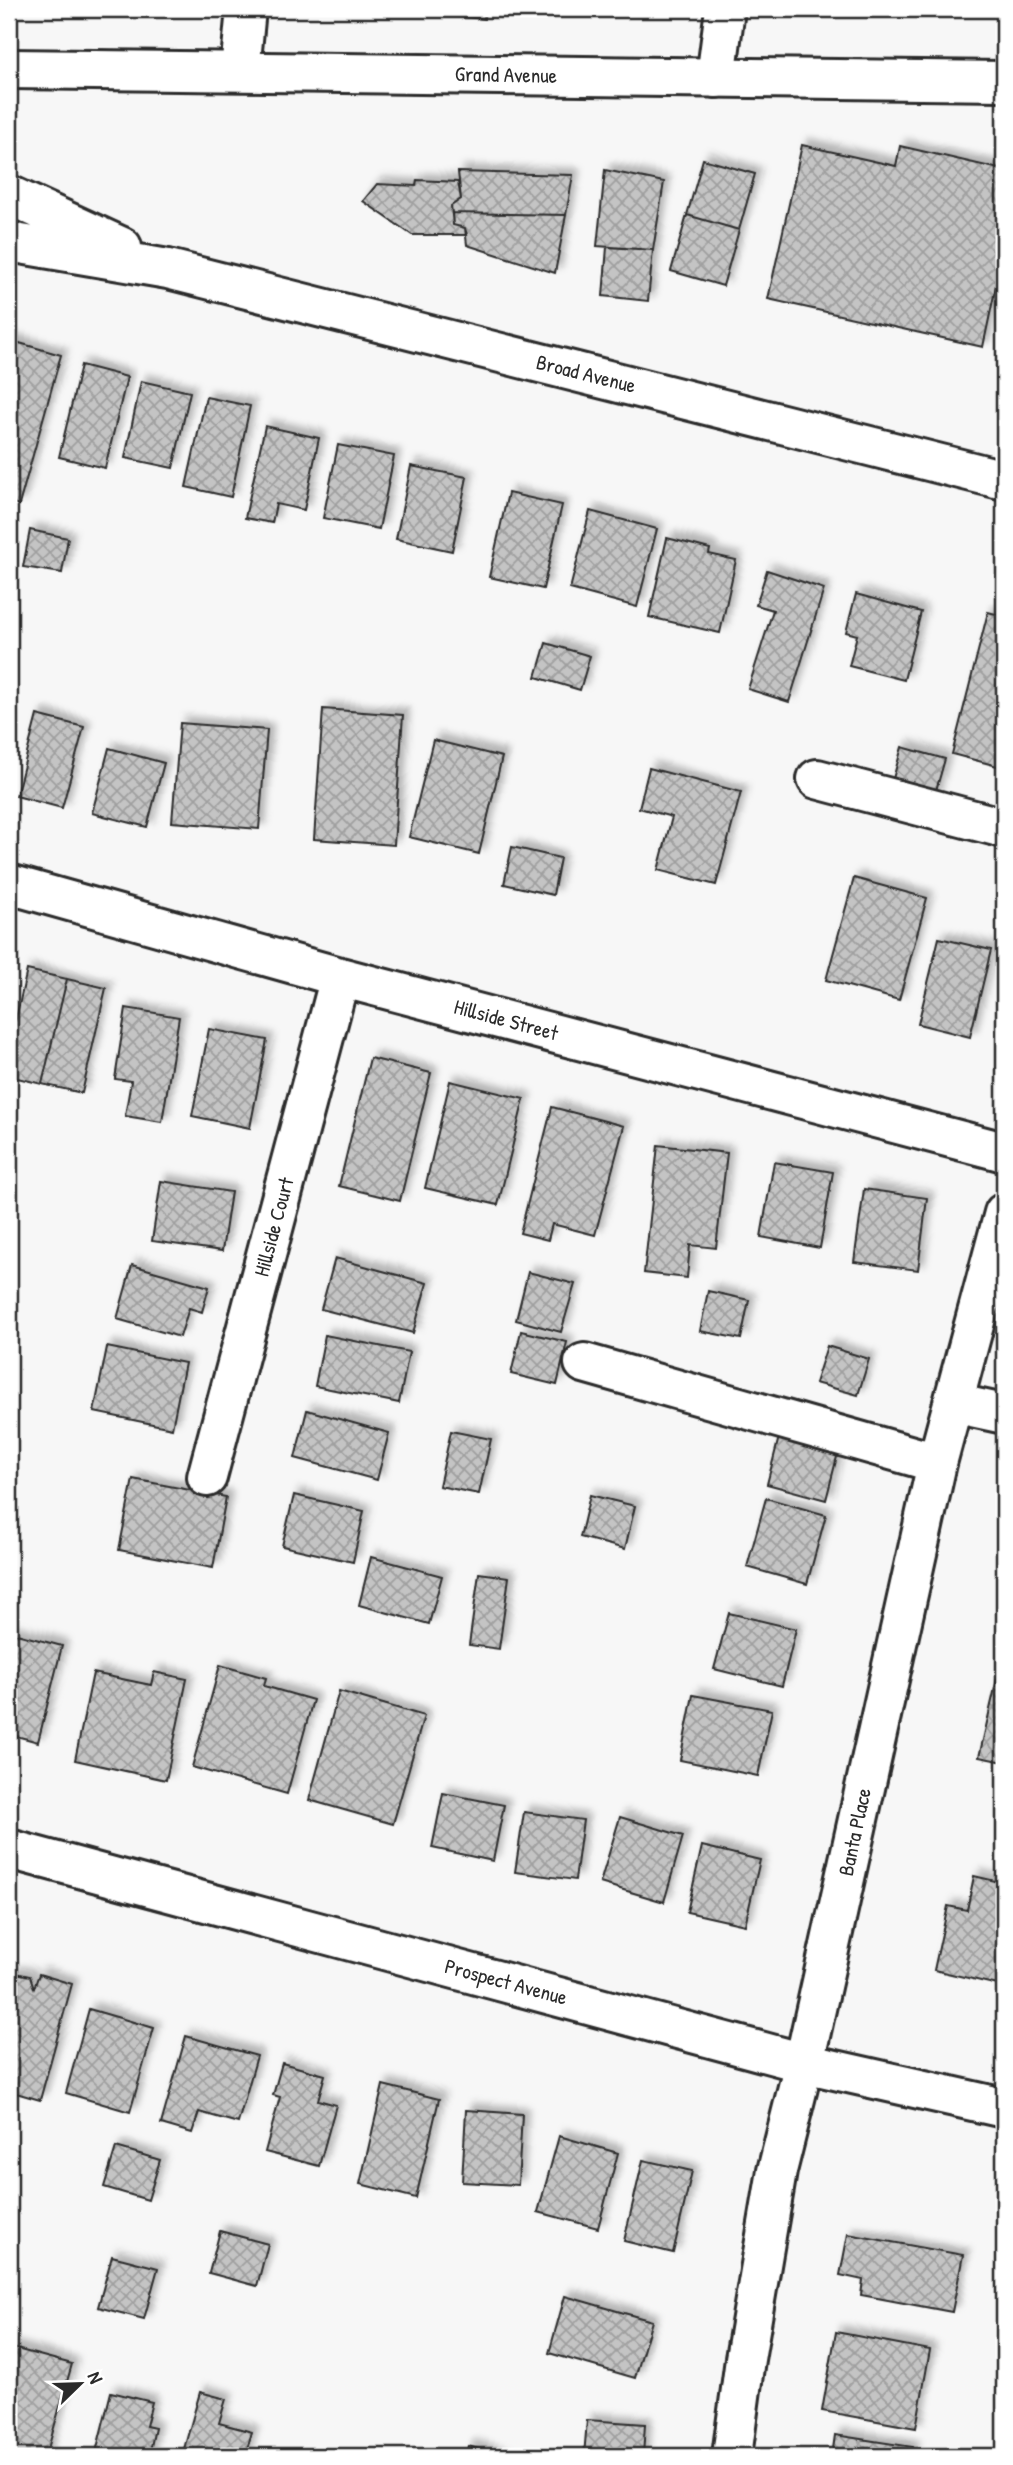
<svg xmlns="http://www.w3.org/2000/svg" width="1013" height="2465" viewBox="0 0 1013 2465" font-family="'Patrick Hand',sans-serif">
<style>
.building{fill:url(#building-cross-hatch);stroke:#2b2b2b;stroke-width:2;filter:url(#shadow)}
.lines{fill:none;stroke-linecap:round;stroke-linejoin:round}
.minor-casing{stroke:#2b2b2b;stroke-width:44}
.major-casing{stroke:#2b2b2b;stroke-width:44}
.minor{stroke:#fff;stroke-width:38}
.major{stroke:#fff;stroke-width:38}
.labels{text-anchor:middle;stroke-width:5;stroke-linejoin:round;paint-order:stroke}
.street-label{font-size:21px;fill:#2b2b2b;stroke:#fff}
</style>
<defs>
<pattern id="building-cross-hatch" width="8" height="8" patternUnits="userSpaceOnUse" patternTransform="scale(1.75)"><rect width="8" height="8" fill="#c4c4c4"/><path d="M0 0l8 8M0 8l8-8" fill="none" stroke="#9f9f9f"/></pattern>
<filter id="shadow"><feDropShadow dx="6" dy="-6" stdDeviation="3.5" flood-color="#0004"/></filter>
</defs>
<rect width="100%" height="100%" fill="#f7f7f7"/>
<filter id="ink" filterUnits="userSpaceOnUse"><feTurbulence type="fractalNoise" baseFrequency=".0143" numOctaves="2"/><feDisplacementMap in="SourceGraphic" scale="14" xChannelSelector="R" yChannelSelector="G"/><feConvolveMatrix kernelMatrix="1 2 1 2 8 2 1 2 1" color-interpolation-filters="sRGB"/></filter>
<g filter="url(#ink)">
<path class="building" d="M 433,9 L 485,9 L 484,19 L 433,14 Z
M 802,145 L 896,166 L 900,146 L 1004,170 L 1004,248 L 983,347 L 768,299 Z
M 703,159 L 755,174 L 739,230 L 687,215 Z
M 605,170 L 664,182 L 653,250 L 597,246 Z
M 458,172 L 573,175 L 566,215 L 452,213 L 451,206 L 461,199 Z
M 417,180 L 458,182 L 461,199 L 451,206 L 453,225 L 465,228 L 467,235 L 412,235 L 363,201 L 377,184 L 416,186 Z
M 452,213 L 566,215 L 555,273 L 467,245 L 465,228 L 453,225 Z
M 687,215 L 739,230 L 723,286 L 671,271 Z
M 607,247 L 653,250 L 648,301 L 603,296 Z
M 9,340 L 61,355 L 19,505 L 9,502 Z
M 81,365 L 127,377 L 105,468 L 59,457 Z
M 141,381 L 190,392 L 173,468 L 125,458 Z
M 206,397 L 250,406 L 231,497 L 186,487 Z
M 265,426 L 319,438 L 304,510 L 276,504 L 272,523 L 245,518 Z
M 338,445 L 394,456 L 379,529 L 323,518 Z
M 411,466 L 467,477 L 452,551 L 396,539 Z
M 508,493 L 562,505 L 543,589 L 489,577 Z
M 590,511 L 657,529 L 637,607 L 570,589 Z
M 30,530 L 68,538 L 62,573 L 23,567 Z
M 667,538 L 710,549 L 709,554 L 736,560 L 720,633 L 649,617 Z
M 767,570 L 824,589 L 789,702 L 748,689 L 773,610 L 756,605 Z
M 856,594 L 921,612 L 904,680 L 849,666 L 857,635 L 846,632 Z
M 988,612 L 1004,616 L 1004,756 L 1001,767 L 952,754 Z
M 546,643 L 590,656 L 580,690 L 536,677 Z
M 323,709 L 403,715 L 394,845 L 314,839 Z
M 37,715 L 84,727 L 62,808 L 16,796 Z
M 180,723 L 267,730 L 259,829 L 172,822 Z
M 433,740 L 502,757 L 479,854 L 409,837 Z
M 902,747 L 945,759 L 933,801 L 890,789 Z
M 109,748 L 164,763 L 147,827 L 92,813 Z
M 649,768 L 741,792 L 716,885 L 658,870 L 672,817 L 639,808 Z
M 512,847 L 560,858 L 553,895 L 504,884 Z
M 854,878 L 927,898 L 899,1000 L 826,980 Z
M 939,938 L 991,950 L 970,1037 L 918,1024 Z
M 27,970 L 67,979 L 42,1084 L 9,1076 L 9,1049 Z
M 67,979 L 106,988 L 82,1093 L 42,1084 Z
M 126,1008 L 179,1017 L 162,1122 L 125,1116 L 131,1081 L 115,1079 Z
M 209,1029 L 267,1040 L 250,1128 L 192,1116 Z
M 370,1058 L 431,1073 L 400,1201 L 339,1186 Z
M 450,1081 L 524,1099 L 498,1205 L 425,1188 Z
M 552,1107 L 624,1126 L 595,1235 L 552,1224 L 548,1240 L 520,1233 Z
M 658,1145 L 727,1153 L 716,1248 L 690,1245 L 687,1278 L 644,1273 Z
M 774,1162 L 833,1172 L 820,1248 L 761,1237 Z
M 161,1181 L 231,1192 L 222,1251 L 152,1241 Z
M 864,1189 L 927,1198 L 918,1270 L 854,1262 Z
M 335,1258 L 427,1283 L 413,1333 L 321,1309 Z
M 132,1265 L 209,1287 L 202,1312 L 189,1308 L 180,1337 L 117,1319 Z
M 528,1272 L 575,1284 L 561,1332 L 516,1320 Z
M 708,1291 L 749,1300 L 741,1339 L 700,1331 Z
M 521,1331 L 567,1342 L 557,1385 L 511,1374 Z
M 325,1335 L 409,1352 L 399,1403 L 315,1386 Z
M 827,1346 L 869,1359 L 858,1395 L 815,1383 Z
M 107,1347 L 185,1363 L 172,1428 L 94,1412 Z
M 307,1410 L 389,1433 L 377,1480 L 295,1458 Z
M 781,1429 L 840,1445 L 826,1500 L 767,1484 Z
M 451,1431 L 491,1439 L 479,1494 L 439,1486 Z
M 133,1479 L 226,1497 L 213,1568 L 119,1550 Z
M 294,1495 L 364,1511 L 353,1562 L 282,1546 Z
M 590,1495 L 635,1506 L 625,1549 L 580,1537 Z
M 766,1498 L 826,1515 L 807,1584 L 747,1567 Z
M 371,1557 L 442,1576 L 429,1624 L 359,1605 Z
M 479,1573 L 509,1577 L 499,1649 L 469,1645 Z
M 729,1613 L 796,1629 L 782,1686 L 714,1669 Z
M 9,1632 L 62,1646 L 38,1742 L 9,1734 Z
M 1003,1653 L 1004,1653 L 1004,1762 L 979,1757 Z
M 220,1665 L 266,1678 L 264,1686 L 313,1700 L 287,1794 L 192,1767 Z
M 154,1672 L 187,1679 L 166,1780 L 75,1760 L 93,1673 L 151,1685 Z
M 339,1691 L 424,1716 L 393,1824 L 309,1800 Z
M 693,1695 L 772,1710 L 758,1776 L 680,1760 Z
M 443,1793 L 504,1805 L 493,1861 L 432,1848 Z
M 524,1812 L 583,1820 L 575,1880 L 515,1872 Z
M 620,1817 L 683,1836 L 664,1902 L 600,1883 Z
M 702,1846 L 760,1860 L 745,1925 L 687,1912 Z
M 974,1876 L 1004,1883 L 1002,1986 L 934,1970 L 948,1906 L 967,1910 Z
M 16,1973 L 30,1976 L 34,1988 L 39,1974 L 72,1984 L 40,2100 L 9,2091 L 9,1976 Z
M 89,2009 L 154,2028 L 130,2112 L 66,2093 Z
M 186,2036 L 257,2056 L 238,2123 L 199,2112 L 192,2133 L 161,2124 Z
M 282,2063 L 325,2075 L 318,2100 L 336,2105 L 319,2166 L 265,2152 L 280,2097 L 273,2095 Z
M 383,2085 L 439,2099 L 416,2198 L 360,2184 Z
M 466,2110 L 522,2114 L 518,2185 L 462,2182 Z
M 559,2136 L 618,2153 L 598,2228 L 538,2212 Z
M 116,2147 L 160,2160 L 148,2200 L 104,2187 Z
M 643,2160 L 692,2171 L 673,2253 L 624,2241 Z
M 220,2231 L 268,2244 L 257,2286 L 209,2273 Z
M 848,2234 L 963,2255 L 952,2312 L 861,2295 L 863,2280 L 840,2275 Z
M 112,2256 L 158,2268 L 144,2319 L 98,2307 Z
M 565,2296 L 652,2321 L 635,2378 L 549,2353 Z
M 836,2332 L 930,2350 L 916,2428 L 822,2411 Z
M 9,2347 L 72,2364 L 46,2456 L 9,2456 Z
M 111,2392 L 152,2402 L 146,2426 L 155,2428 L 149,2456 L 95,2456 Z
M 200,2392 L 226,2399 L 219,2423 L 252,2432 L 245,2456 L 182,2456 Z
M 587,2420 L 645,2424 L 643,2456 L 584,2456 Z
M 835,2435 L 913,2447 L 911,2456 L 832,2456 Z
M 468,2446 L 504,2456 L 466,2456 Z"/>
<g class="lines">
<g class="minor-casing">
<path id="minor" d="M 240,71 L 246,9
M 716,78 L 725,9
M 817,779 L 1004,828
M 9,884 L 340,977 L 1004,1152
M 584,1363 L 937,1463
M 953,1403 L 1004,1414
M 207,1477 L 340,977
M 9,1849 L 804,2063 L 1004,2108
M 732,2456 L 745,2359 L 777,2171 L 804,2063 L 937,1463 L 1004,1213"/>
</g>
<g class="major-casing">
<path id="major" d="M 9,69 L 1004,81
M 9,195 L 122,247
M 9,242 L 168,269 L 1004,480"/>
</g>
<use href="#minor" class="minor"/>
<use href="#major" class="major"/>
</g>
</g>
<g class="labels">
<g class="street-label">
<text transform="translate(506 75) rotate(1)" y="7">Grand Avenue</text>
<text transform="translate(586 374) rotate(14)" y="7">Broad Avenue</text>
<text transform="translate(506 1020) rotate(15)" y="7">Hillside Street</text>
<text transform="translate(274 1227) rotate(-75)" y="7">Hillside Court</text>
<text transform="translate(855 1832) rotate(-78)" y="7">Banta Place</text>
<text transform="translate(506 1982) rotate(15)" y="7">Prospect Avenue</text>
</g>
</g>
<rect width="1013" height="2465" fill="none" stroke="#fff" stroke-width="35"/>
<rect x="18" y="18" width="978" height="2430" fill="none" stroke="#2b2b2b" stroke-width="2.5" filter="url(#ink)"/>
<g transform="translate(80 2384) rotate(67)" stroke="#ffffff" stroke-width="5" paint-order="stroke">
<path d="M0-5L12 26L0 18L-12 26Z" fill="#2b2b2b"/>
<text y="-10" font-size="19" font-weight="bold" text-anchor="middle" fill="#2b2b2b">N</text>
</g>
</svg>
